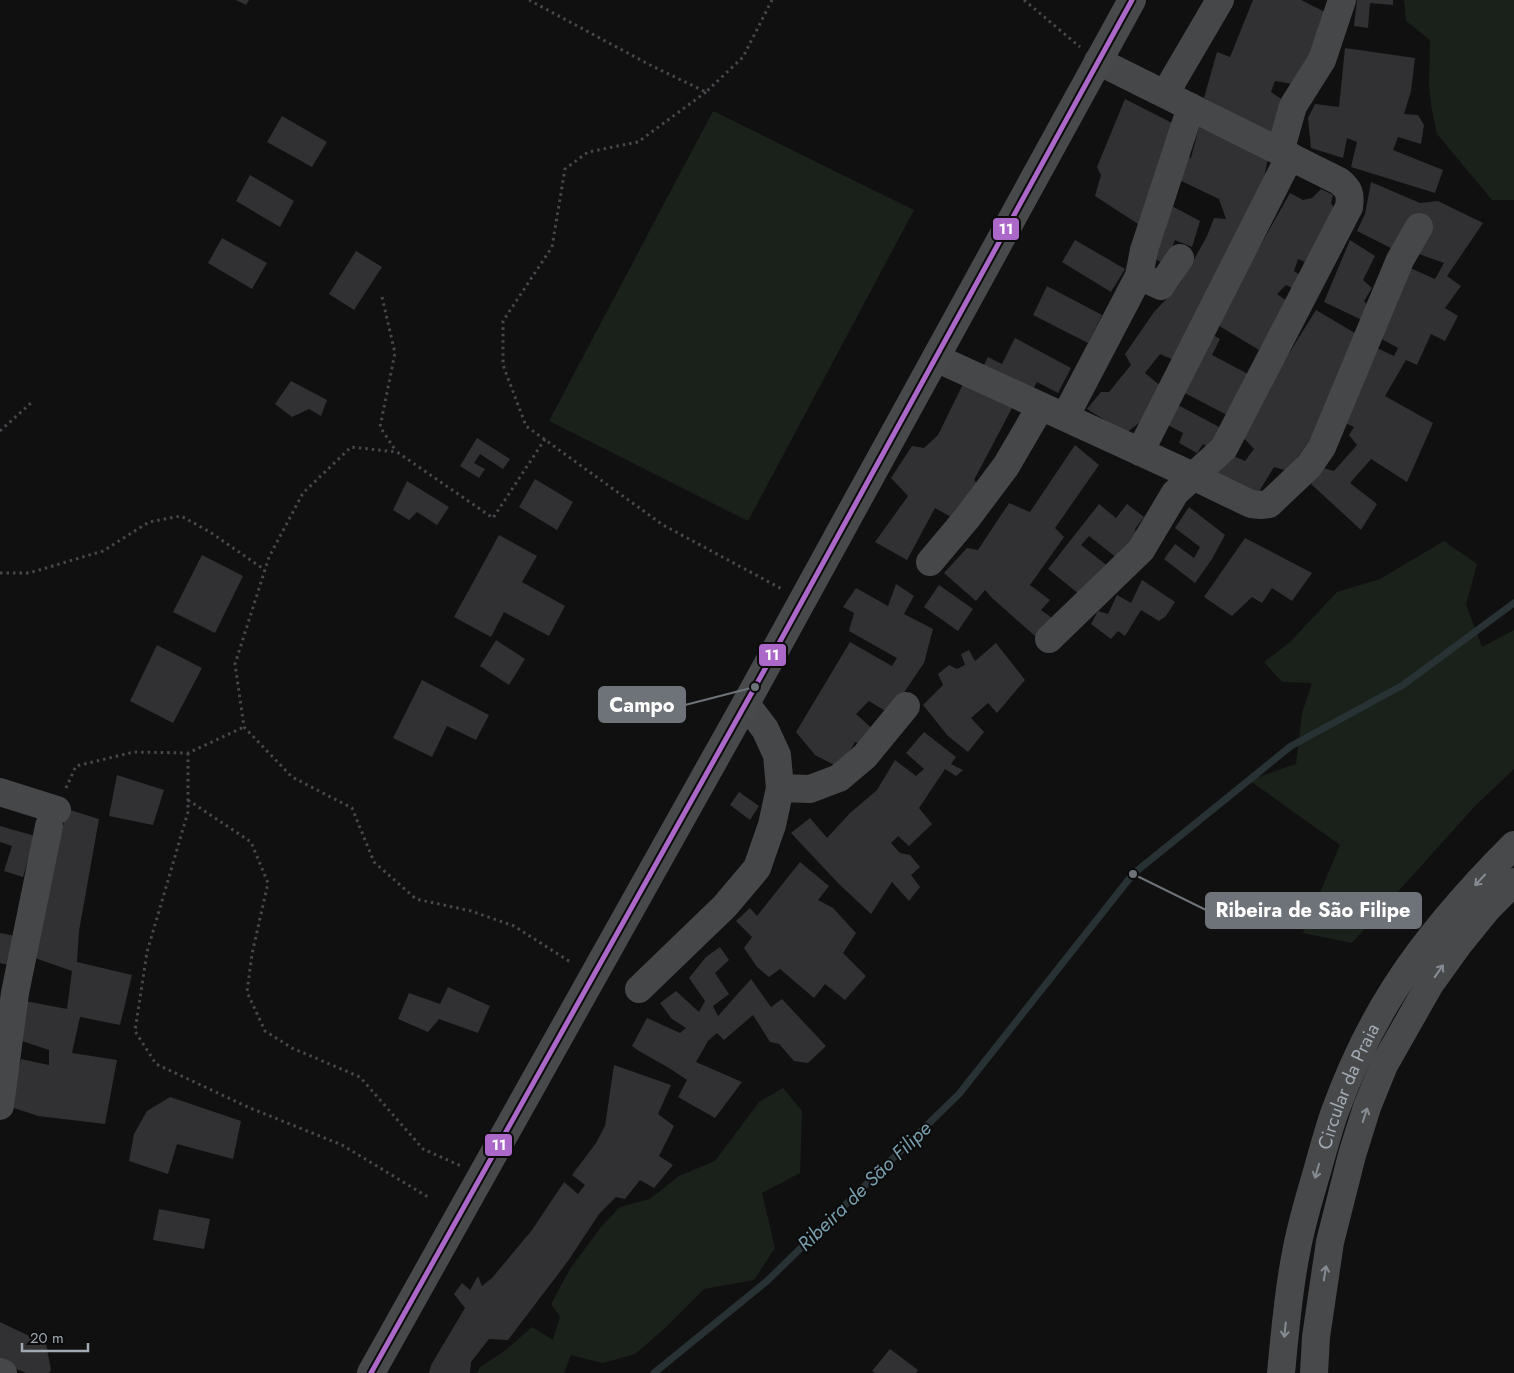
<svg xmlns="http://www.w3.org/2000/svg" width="1514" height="1373" viewBox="0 0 1514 1373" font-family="Jost,sans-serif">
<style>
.green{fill:#1a211b}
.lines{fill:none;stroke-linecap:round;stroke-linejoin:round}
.stream{stroke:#283235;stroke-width:7}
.building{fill:#313133}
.path{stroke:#46484b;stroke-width:3;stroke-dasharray:2.5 4;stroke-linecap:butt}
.minor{stroke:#454749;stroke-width:28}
.major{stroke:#47494b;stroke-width:28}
.highway{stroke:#47494b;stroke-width:28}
.bus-1-casing{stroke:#0b0b0c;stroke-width:9}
.bus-1{stroke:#ac68c9;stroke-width:5}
.oneway{stroke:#868c93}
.labels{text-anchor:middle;stroke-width:4;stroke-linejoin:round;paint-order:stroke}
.street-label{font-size:19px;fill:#a1a9b2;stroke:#0b0b0c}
.water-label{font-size:20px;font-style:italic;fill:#789ead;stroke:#0b0b0c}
.leader{fill:none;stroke:#6e737a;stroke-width:2}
.callout-dot{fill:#6e737a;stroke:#0b0b0c;stroke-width:2}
.callout{fill:#6e737a;stroke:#6e737a;stroke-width:2}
.callout-label{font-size:20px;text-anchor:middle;font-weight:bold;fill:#fff}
.line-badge{stroke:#0b0b0c;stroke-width:2}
.badge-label{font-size:14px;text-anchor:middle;font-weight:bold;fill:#fff}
</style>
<rect width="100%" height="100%" fill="#101011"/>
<path class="green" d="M 1404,0 L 1514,0 L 1514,200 L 1492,200 L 1437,134 L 1431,105 L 1429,85 L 1430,40 L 1406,21 Z
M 713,111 L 914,210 L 748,521 L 549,421 Z
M 1444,541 L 1477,564 L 1466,605 L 1482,647 L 1514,630 L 1514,769 L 1474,807 L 1352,943 L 1303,933 L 1340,845 L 1249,780 L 1296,764 L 1302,713 L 1312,683 L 1282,682 L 1264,662 L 1290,642 L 1337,592 L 1380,579 Z
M 783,1088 L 802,1111 L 800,1173 L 762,1193 L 775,1248 L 754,1280 L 704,1289 L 664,1329 L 635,1354 L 603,1363 L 571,1355 L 564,1373 L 477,1373 L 480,1367 L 506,1350 L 532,1327 L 553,1340 L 560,1317 L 551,1304 L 570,1269 L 601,1227 L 620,1207 L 650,1199 L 679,1176 L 715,1161 L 759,1102 Z"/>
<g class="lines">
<path class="stream" d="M 654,1373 L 767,1281 L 959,1094 L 1133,874 L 1291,746 L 1403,685 L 1514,603"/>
</g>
<path class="building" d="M 236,0 L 249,0 L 246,5 Z
M 1253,0 L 1301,0 L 1325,12 L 1318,46 L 1298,85 L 1275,81 L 1271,92 L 1287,103 L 1275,136 L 1204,98 L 1217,52 L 1230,57 Z
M 1357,0 L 1393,0 L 1393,5 L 1370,3 L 1368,28 L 1354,26 Z
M 1345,48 L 1415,58 L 1411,91 L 1404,114 L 1418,115 L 1424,125 L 1421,144 L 1398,137 L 1393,150 L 1443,170 L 1435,193 L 1351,167 L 1357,142 L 1347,138 L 1343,158 L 1311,148 L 1308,118 L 1315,104 L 1339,107 Z
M 1125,99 L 1176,125 L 1141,226 L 1095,196 L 1101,175 L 1097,167 Z
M 282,116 L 327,142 L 312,167 L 267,142 Z
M 1199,127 L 1268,158 L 1261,194 L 1176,361 L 1160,354 L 1145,373 L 1162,387 L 1144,419 L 1126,433 L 1087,409 L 1101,392 L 1109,392 L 1131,365 L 1125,354 L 1154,312 L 1177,288 L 1191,265 L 1207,236 L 1214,218 L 1226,219 L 1219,199 L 1175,178 L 1183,153 L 1191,158 Z
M 250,175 L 294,201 L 280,227 L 236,201 Z
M 1371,182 L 1420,203 L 1438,201 L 1483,223 L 1447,276 L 1461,286 L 1445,308 L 1458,316 L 1445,341 L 1431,334 L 1417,365 L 1406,360 L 1385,396 L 1433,423 L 1407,482 L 1371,459 L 1350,483 L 1377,504 L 1361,530 L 1311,484 L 1323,468 L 1334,471 L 1357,445 L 1349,435 L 1354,427 L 1343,422 L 1375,347 L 1394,356 L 1398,348 L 1378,337 L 1408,267 L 1435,279 L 1444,263 L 1416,253 L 1393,249 L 1357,231 L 1365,214 Z
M 1321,189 L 1333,195 L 1331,203 L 1337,212 L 1310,264 L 1298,259 L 1294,271 L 1302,276 L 1294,289 L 1286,285 L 1277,294 L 1287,301 L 1259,350 L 1216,324 L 1290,193 L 1303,200 L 1312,198 Z
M 1168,204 L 1200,221 L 1192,247 L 1175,240 L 1165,264 L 1151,257 Z
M 222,238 L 267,263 L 252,289 L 208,263 Z
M 1075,240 L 1125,269 L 1111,292 L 1062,262 Z
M 1350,240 L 1375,256 L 1363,280 L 1372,288 L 1364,301 L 1371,309 L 1362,320 L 1324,302 Z
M 356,251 L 382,267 L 354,310 L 329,294 Z
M 1047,286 L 1102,315 L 1088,343 L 1033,315 Z
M 1316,310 L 1360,336 L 1326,410 L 1309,441 L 1288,471 L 1274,467 L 1258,493 L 1214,474 L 1229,454 L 1245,461 L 1254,449 L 1242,436 L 1275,376 Z
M 1211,334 L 1220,339 L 1212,355 L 1248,374 L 1227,415 L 1181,391 Z
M 1015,338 L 1071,368 L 1058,393 L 1037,382 L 1032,391 L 984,365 L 988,357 L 1002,364 Z
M 291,381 L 327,400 L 321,416 L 309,409 L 292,417 L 275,404 Z
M 964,382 L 1012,408 L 974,480 L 981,487 L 958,521 L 935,508 L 907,560 L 875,542 L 908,496 L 891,478 L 912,446 L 924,448 L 938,435 Z
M 1178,405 L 1219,427 L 1212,449 L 1203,444 L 1197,453 L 1179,443 L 1183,433 L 1168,425 Z
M 477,438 L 510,459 L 503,469 L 480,454 L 474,463 L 485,469 L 479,478 L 460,466 Z
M 1075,445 L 1099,465 L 1055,528 L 1064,537 L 1030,585 L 1050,600 L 1041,610 L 1052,618 L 1035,636 L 992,598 L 985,590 L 976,601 L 944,573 L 967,548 L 978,550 L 1009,503 L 1030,512 Z
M 535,479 L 573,502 L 557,530 L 519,507 Z
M 407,481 L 449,507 L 437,525 L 417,512 L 409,520 L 393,510 Z
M 1099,504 L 1116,518 L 1127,504 L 1144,517 L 1135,529 L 1138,541 L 1122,562 L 1089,536 L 1081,545 L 1109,567 L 1084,598 L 1048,569 Z
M 1189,507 L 1225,535 L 1212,559 L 1195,583 L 1164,559 L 1175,544 L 1194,558 L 1200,547 L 1175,528 Z
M 499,535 L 537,556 L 522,582 L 565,606 L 549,636 L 504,612 L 491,637 L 454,617 Z
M 1245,538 L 1312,573 L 1292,601 L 1272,588 L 1262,603 L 1252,597 L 1232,616 L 1204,597 Z
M 202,555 L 243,576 L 215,633 L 173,612 Z
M 1142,580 L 1175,602 L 1166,616 L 1159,621 L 1141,610 L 1125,636 L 1118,631 L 1111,639 L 1091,624 L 1098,611 L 1108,614 L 1117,595 L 1131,603 Z
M 896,584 L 914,596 L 904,614 L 933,629 L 924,663 L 905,691 L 887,712 L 869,701 L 856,714 L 875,731 L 867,747 L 855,742 L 840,768 L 815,755 L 796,732 L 850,642 L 892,666 L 897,658 L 849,631 L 854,613 L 843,607 L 856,588 L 888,606 Z
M 939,585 L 973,609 L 958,631 L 924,607 Z
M 496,640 L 525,659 L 509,685 L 480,666 Z
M 996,643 L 1025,680 L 997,713 L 988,703 L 971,718 L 984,732 L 968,752 L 948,736 L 923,705 L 943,685 L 938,674 L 949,665 L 957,669 L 965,665 L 961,654 L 969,650 L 975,661 Z
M 157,645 L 202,668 L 173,723 L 130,701 Z
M 422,680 L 489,715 L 476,740 L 447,726 L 432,757 L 393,738 Z
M 924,732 L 956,757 L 951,764 L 963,770 L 956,776 L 945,769 L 919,808 L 932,824 L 909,846 L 898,836 L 891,843 L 900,853 L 910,855 L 920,867 L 911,875 L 920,887 L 909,901 L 892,882 L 871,914 L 839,884 L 791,833 L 810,818 L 827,838 L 850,813 L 877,790 L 895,760 L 916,776 L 924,769 L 906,753 Z
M 117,775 L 164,790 L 153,825 L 109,816 Z
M 739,792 L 759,806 L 750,820 L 730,805 Z
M 67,809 L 99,819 L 79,931 L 77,962 L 132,975 L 120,1025 L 80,1017 L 72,1053 L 117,1060 L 105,1124 L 38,1116 L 14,1108 L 15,1083 L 21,1059 L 49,1065 L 49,1050 L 22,1041 L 25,1001 L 67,1009 L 72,971 L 35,958 L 43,912 Z
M 0,826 L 35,836 L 23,877 L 4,871 L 12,846 L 0,842 Z
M 800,862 L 829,886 L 818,900 L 833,908 L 856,933 L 843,953 L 866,976 L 845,1000 L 825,984 L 814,998 L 780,969 L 769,977 L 757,967 L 744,948 L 752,937 L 736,921 L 750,908 L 757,916 Z
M 0,933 L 15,936 L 9,965 L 0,963 Z
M 720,947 L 729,960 L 715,973 L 729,994 L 713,1006 L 718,1016 L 751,979 L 771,1007 L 782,999 L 826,1046 L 808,1063 L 794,1061 L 779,1044 L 770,1042 L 753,1015 L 724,1040 L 717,1033 L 708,1041 L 696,1062 L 742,1082 L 715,1118 L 678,1097 L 687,1080 L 669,1068 L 639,1051 L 632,1046 L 647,1018 L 680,1033 L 686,1028 L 672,1019 L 660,1003 L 676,991 L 699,1012 L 705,1001 L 689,978 L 706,957 Z
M 448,987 L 490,1006 L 478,1033 L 439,1019 L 428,1032 L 398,1019 L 409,993 L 440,1004 Z
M 614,1065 L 671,1085 L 658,1114 L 674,1126 L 659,1156 L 673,1165 L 654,1188 L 640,1180 L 625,1199 L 616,1197 L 599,1214 L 568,1261 L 508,1340 L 489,1339 L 471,1362 L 470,1373 L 429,1373 L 431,1365 L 465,1308 L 454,1294 L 462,1283 L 470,1290 L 478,1276 L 482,1286 L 492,1278 L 532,1230 L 564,1182 L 578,1194 L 585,1185 L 572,1175 L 596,1143 L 605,1126 Z
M 170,1097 L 241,1121 L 233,1159 L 177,1144 L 168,1174 L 129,1161 L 134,1134 L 147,1111 Z
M 159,1209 L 210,1219 L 204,1249 L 153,1240 Z
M 0,1322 L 46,1344 L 51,1370 L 49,1373 L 26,1373 L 0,1362 Z
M 890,1349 L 918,1370 L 916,1373 L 875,1373 L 872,1371 Z"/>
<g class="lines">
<path class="path" d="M 529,0 L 650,65 L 706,92 L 743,57 L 772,0
M 1024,0 L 1080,47
M 706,92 L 638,142 L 588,152 L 565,169 L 552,247 L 503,321 L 503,365 L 526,426 L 663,525 L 782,589
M 382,297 L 395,353 L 380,427 L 396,451
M 0,431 L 32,402
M 545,439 L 493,518 L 397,452 L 351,447 L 303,493 L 269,557 L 235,664 L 244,727 L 292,777 L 352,808 L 374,862 L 416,899 L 471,911 L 514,926 L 572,963
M 0,573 L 29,573 L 103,551 L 149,522 L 181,516 L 210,532 L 265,570
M 188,753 L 188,812 L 147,952 L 135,1031 L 156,1064 L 250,1108 L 342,1145 L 428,1197
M 66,788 L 76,766 L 134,752 L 188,753 L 244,727
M 188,800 L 251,842 L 268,883 L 252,954 L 247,992 L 265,1031 L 292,1048 L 360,1077 L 423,1149 L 461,1166"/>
<path class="minor" d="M 1165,94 L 1220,0
M 1280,152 L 1293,106 L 1322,60 L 1342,0
M 1139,276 L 1161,286 L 1180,258
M 936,358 L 1193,476 L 1251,504 L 1261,505 L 1269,504 L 1309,466 L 1322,447 L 1400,260 L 1419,227
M 1065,417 L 1139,276 L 1144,250 L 1191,107
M 1140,452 L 1290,156
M 930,562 L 967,518 L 1006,466 L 1041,406
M 1049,639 L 1141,550 L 1175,493 L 1224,448 L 1349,207 C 1351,194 1349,189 1339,181 L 1098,61
M 780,788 L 810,789 L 839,778 L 865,756 L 906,706
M 0,792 L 57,810
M 639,989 L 725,906 L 757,868 L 772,825 L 780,788 L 777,755 L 765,729 L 746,704
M 0,1106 L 15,993 L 49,826
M 0,1372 L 3,1373"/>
<path class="major" d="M 371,1373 L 755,687 L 1132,0"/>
<g class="highway">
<path id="s1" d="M 1281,1373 C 1285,1333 1288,1292 1296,1253 C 1301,1224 1310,1196 1318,1168 C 1323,1150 1328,1132 1334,1114 C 1350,1070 1370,1027 1395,988 C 1429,935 1470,889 1514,845"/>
<path d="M 1314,1373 L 1316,1337 L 1330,1242 L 1352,1155 L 1367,1107 L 1384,1065 L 1430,984 L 1458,945 L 1488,908 L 1514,882"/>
</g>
<g class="bus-1-casing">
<path id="bus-1" d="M 371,1373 L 755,687 L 1132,0"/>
</g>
<use href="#bus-1" class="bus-1"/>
</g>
<defs><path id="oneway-shaft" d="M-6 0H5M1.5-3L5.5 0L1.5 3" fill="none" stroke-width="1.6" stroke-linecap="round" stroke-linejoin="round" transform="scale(1.25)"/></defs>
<g class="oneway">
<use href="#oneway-shaft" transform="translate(1480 880) rotate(133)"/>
<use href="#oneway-shaft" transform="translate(1439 971) rotate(-55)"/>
<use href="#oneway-shaft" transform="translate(1365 1115) rotate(-72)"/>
<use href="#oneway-shaft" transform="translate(1317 1171) rotate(106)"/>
<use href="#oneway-shaft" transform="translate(1325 1273) rotate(-81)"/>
<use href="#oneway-shaft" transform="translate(1285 1330) rotate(96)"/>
</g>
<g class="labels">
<g class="street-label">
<text dy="7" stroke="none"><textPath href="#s1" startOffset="296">Circular da Praia</textPath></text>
</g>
<g class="water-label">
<text transform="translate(864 1186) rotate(-44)" y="7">Ribeira de São Filipe</text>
</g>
</g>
<path class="leader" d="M755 687L685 705M1133 874L1206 910"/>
<g class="callout-dot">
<circle cx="755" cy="687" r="5"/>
<circle cx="1133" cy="874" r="5"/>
</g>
<g class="callout">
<rect x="599" y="687" width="86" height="35" rx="5"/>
<rect x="1206" y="893" width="215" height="35" rx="5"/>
</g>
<g class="callout-label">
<text x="642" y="712">Campo</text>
<text x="1313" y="917">Ribeira de São Filipe</text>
</g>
<g class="line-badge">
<rect x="992" y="217" width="28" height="24" rx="5" fill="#ac68c9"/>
<rect x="758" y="643" width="29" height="24" rx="5" fill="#ac68c9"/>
<rect x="484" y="1133" width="29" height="24" rx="5" fill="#ac68c9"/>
</g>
<g class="badge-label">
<text x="1006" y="234">11</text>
<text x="772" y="660">11</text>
<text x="499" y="1150">11</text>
</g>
<path d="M22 1343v8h66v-8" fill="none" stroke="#a1a9b2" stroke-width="2.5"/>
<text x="30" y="1343" font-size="15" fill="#a1a9b2" stroke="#0b0b0c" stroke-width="4" paint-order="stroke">20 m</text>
</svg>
